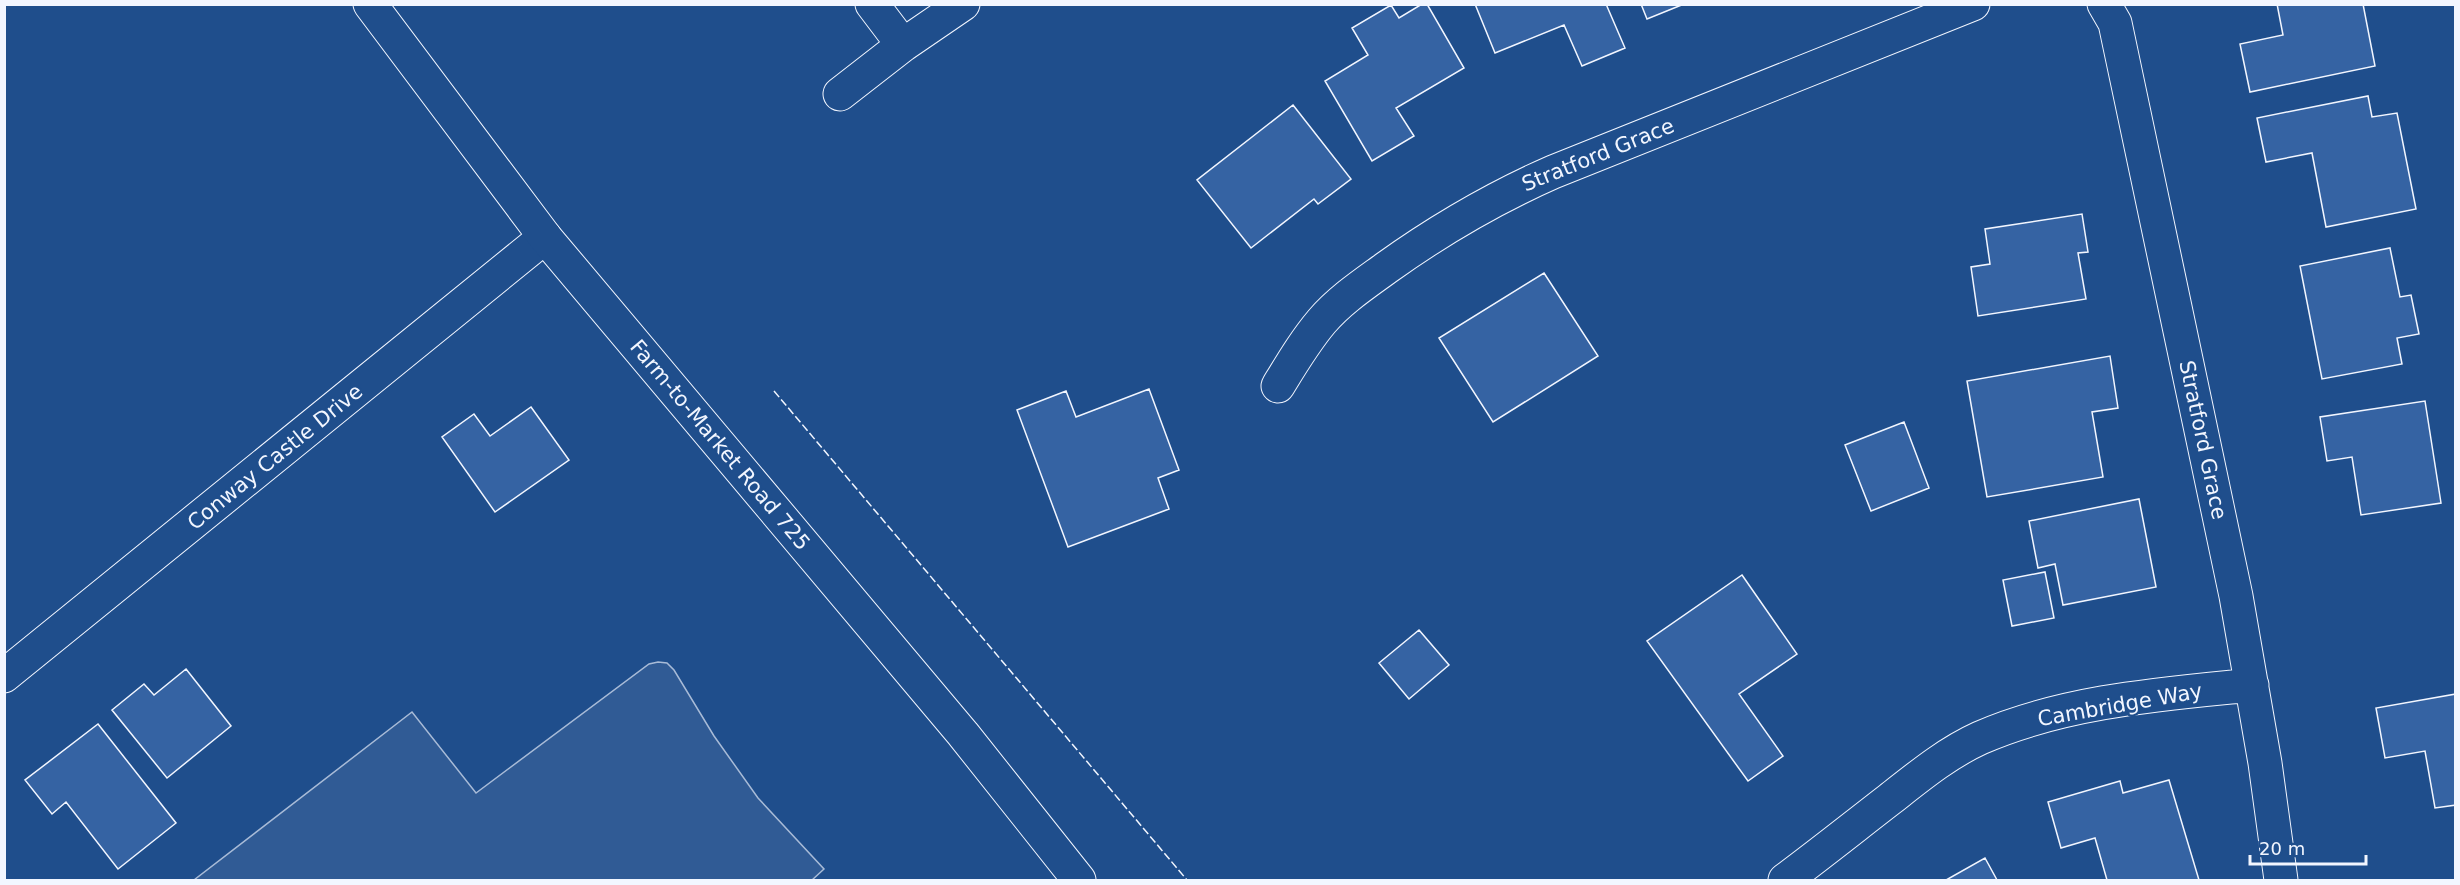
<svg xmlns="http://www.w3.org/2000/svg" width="2460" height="885" viewBox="0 0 2460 885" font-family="'DejaVu Sans',sans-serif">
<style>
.parking{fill:#305b95;stroke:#a8bbd7;stroke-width:1.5}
.building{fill:#3563a3;stroke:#f2f6ff;stroke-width:1.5}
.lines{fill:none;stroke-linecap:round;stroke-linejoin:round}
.street-casing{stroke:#f2f6ff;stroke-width:35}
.secondary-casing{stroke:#f2f6ff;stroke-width:35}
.street{stroke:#1f4e8c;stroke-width:33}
.secondary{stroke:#1f4e8c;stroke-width:33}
.fence{stroke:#f2f6ff;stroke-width:1.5;stroke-dasharray:8 3;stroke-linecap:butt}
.labels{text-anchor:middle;stroke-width:4.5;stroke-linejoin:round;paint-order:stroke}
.street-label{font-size:21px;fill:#f2f6ff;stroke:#1f4e8c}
</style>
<rect width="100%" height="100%" fill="#1f4e8c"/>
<path class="parking" d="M 658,662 L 667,663 L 674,670 L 714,736 L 758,798 L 824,869 L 812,880 L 194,880 L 412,712 L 476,793 L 649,664 Z"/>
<path class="building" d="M 1422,4 L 1427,4 L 1464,68 L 1396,108 L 1414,136 L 1372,161 L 1325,81 L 1368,55 L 1352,28 L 1391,5 L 1399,18 Z
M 1475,4 L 1606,4 L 1625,48 L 1582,66 L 1564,25 L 1495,53 Z
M 1641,4 L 1684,4 L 1647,19 Z
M 2277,4 L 2363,4 L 2375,66 L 2250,92 L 2240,44 L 2283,35 Z
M 2368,96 L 2372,117 L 2397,113 L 2416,209 L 2326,227 L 2312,153 L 2266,162 L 2257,118 Z
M 1293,105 L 1351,179 L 1318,204 L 1314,199 L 1251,248 L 1197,180 Z
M 2082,214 L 2088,252 L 2078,253 L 2086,299 L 1978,316 L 1971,267 L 1990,264 L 1985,229 Z
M 2390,248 L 2400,297 L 2411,295 L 2419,334 L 2397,338 L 2402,364 L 2322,379 L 2300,266 Z
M 1544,273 L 1598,356 L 1493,422 L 1439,338 Z
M 2110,356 L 2118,408 L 2092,412 L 2103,477 L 1987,497 L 1967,381 Z
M 1149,389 L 1179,470 L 1158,478 L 1169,509 L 1068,547 L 1017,410 L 1066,391 L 1076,417 Z
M 2425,401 L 2441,503 L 2361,515 L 2352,457 L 2327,461 L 2320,417 Z
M 531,407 L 569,460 L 495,512 L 442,437 L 474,414 L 490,436 Z
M 1904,422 L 1929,488 L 1871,511 L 1845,445 Z
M 2139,499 L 2156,587 L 2063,605 L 2055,564 L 2038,568 L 2029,521 Z
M 2045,572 L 2054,618 L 2012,626 L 2003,580 Z
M 1742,575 L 1797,654 L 1739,694 L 1783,756 L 1748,781 L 1647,641 Z
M 1419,630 L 1449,665 L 1409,699 L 1379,663 Z
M 186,669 L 231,726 L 167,778 L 112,710 L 144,684 L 154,695 Z
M 2456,694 L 2456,805 L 2435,808 L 2425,751 L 2385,758 L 2376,708 Z
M 98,724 L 176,823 L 118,869 L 66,802 L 52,814 L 25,780 Z
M 2169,780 L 2199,880 L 2107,880 L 2095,838 L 2061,848 L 2048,802 L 2120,781 L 2123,793 Z
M 1985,858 L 1997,880 L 1946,880 Z"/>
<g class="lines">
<g class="street-casing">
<path id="street" d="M 872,4 L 903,45
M 2104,4 L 2115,23 L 2236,596 L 2265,763 L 2281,880
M 840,94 L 903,45 L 963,4
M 1278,386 C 1292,363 1305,341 1322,321 C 1340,300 1364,284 1386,268 C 1439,230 1494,198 1553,172 L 1973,4
M 4,676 L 545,237
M 1785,880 C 1820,854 1855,826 1890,799 C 1918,777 1947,753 1980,738 C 2065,701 2162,694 2252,685"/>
</g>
<g class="secondary-casing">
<path id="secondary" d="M 370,4 L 545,237 L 963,734 L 1079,880"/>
</g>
<use href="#street" class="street"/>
<use href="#secondary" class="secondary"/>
<path class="fence" d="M 774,391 L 1187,880"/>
</g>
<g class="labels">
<g class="street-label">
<text transform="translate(1598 155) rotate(-22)" y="7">Stratford Grace</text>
<text transform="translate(2203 440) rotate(78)" y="7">Stratford Grace</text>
<text transform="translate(720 445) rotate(50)" y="7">Farm-to-Market Road 725</text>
<text transform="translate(275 457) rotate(-39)" y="7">Conway Castle Drive</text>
<text transform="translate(2120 705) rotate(-10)" y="7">Cambridge Way</text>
</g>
</g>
<rect width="2460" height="885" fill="none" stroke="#f2f6ff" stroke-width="12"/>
<path d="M2250 855v9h116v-9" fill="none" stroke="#f2f6ff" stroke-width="3"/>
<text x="2259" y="855" font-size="18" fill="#f2f6ff" stroke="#1f4e8c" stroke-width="4.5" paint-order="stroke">20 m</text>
</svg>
